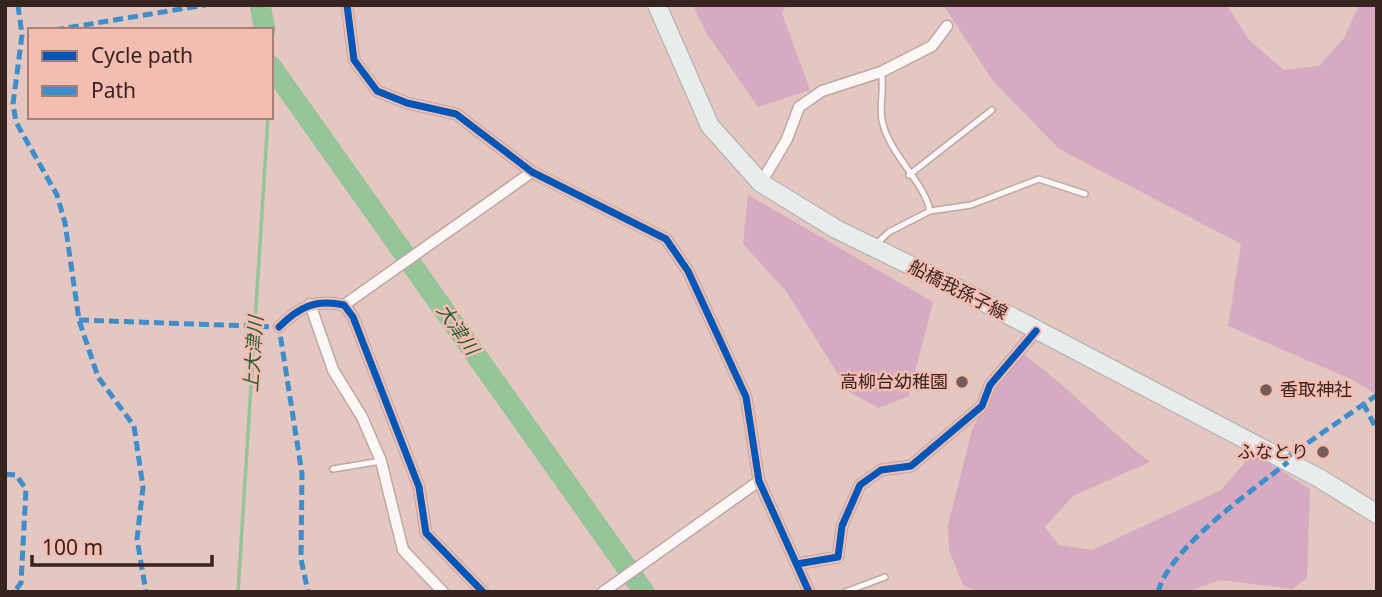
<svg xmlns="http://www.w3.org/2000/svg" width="1382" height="597" viewBox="0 0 1382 597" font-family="'Noto Sans','Noto Sans JP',sans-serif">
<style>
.green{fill:#d6abc2}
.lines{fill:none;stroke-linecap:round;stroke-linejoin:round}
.stream{stroke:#94c498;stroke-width:3.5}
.river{stroke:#94c498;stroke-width:21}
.lane-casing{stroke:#bea7a3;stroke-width:8}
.street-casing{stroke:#bea7a3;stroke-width:13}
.primary-casing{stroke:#acaaaa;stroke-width:20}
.lane{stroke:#fbf7f6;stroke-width:5}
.street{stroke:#fbf7f6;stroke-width:10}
.primary{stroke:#e9ecec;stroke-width:18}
.quiet{stroke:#3d8eca;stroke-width:5;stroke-dasharray:10 5;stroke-linecap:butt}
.cycleway-casing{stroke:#f3bdb2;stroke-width:11}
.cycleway{stroke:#0057b8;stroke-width:7}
.poi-dot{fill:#745c58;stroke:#f3bdb2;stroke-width:2.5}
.labels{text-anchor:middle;stroke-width:5;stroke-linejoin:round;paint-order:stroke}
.street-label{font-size:18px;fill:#37231f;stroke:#f3bdb2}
.poi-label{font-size:18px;fill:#37231f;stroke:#f3bdb2;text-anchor:end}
.water-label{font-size:19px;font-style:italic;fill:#235c36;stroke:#f3bdb2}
</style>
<rect width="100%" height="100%" fill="#e4c7c1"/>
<path class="green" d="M 693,5 L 787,5 L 782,13 L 810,90 L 758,107 L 705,31 Z
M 943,5 L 1227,5 L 1249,40 L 1284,70 L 1319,66 L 1344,38 L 1359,5 L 1377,5 L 1377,395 L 1353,380 L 1228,326 L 1241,244 L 1059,149 L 993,81 Z
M 748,195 L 933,302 L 909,396 L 879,408 L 849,392 L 786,291 L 743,244 Z
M 1024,355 C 1070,387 1105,428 1150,462 L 1073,496 L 1045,527 L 1059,545 L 1092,550 L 1221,490 L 1253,453 L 1310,489 L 1307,578 L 1293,589 L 1220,580 L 1187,592 L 977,592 L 963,585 L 949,550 L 948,525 L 972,430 L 993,386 Z"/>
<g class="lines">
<path class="stream" d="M 238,592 L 268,117"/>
<path class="river" d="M 260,5 L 265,30
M 271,66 L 644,592"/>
<g class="lane-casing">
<path id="lane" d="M 881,72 C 885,88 879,104 882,120 C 888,153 924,181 930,211
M 909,175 L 992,110
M 875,245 L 889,232 L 930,211 L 971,205 L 1039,179 L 1085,194
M 333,469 L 381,461
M 845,592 L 885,577"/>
</g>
<g class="street-casing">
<path id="street" d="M 347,5 L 354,60 L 377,91 L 407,103 L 456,114 L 532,172 L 666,239 L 688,271 L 746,397 L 759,481 L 809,592
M 761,183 L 787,139 L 799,107 L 822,91 L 881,72 L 932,46 L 947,26
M 310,304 L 333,370 L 362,417 L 381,461 L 403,550 L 443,592
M 344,305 L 532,172
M 279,327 C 299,307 315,299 344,305 L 353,317 L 419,487 L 426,533 L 483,592
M 797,564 L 838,557 L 842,526 L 860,485 L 881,470 L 911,466 L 982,406 L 990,385 L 1036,331
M 603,592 L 759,481"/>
</g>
<g class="primary-casing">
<path id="primary" d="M 657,5 L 710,126 L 761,183 L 836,229 L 961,290 L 1319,478 L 1377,514"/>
</g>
<use href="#lane" class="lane"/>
<use href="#street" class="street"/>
<use href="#primary" class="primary"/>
<path class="quiet" d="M 18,5 L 22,35 L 13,104 L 16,122 L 57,195 L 65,223 L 79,320 L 98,377 L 134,426 L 143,487 L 137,539 L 146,592
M 54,30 L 205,5
M 79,320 L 279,327 L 302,474 L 301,559 L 308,592
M 1363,403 L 1377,430
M 1283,460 L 1377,395
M 5,474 L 16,475 L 26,489 L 21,583 L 14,592
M 1158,592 C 1170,547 1252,491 1288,462"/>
<g class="cycleway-casing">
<path id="cycleway" d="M 347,5 L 354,60 L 377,91 L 407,103 L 456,114 L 532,172 L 666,239 L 688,271 L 746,397 L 759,481 L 809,592
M 279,327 C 299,307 315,299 344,305 L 353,317 L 419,487 L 426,533 L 483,592
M 797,564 L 838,557 L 842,526 L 860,485 L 881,470 L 911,466 L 982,406 L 990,385 L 1036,331"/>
</g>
<use href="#cycleway" class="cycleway"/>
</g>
<g class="poi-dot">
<circle cx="962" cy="382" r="7"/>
<circle cx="1266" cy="390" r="7"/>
<circle cx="1323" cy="452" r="7"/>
</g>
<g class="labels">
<g class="street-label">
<text transform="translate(958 290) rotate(27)" y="6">船橋我孫子線</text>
</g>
<g class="poi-label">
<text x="948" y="388">高柳台幼稚園</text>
<text x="1280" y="396" text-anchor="start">香取神社</text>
<text x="1309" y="458">ふなとり</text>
</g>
<g class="water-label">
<text transform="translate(458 329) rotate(55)" y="7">大津川</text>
<text transform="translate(253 354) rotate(-86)" y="7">上大津川</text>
</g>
</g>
<rect width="1382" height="597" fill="none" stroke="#37231f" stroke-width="14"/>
<rect x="28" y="28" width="245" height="91" fill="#f3bdb2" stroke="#a87f77" stroke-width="2"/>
<rect x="42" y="51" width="35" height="10" fill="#0057b8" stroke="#a87f77" stroke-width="2"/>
<text x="91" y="63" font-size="21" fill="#37231f">Cycle path</text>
<rect x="42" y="86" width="35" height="10" fill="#3d8eca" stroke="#a87f77" stroke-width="2"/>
<text x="91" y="98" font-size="21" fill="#37231f">Path</text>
<path d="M32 555v10h180v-10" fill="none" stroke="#37231f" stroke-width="3.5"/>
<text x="42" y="555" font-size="21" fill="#37231f" stroke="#f3bdb2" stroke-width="5" paint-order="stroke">100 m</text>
</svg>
